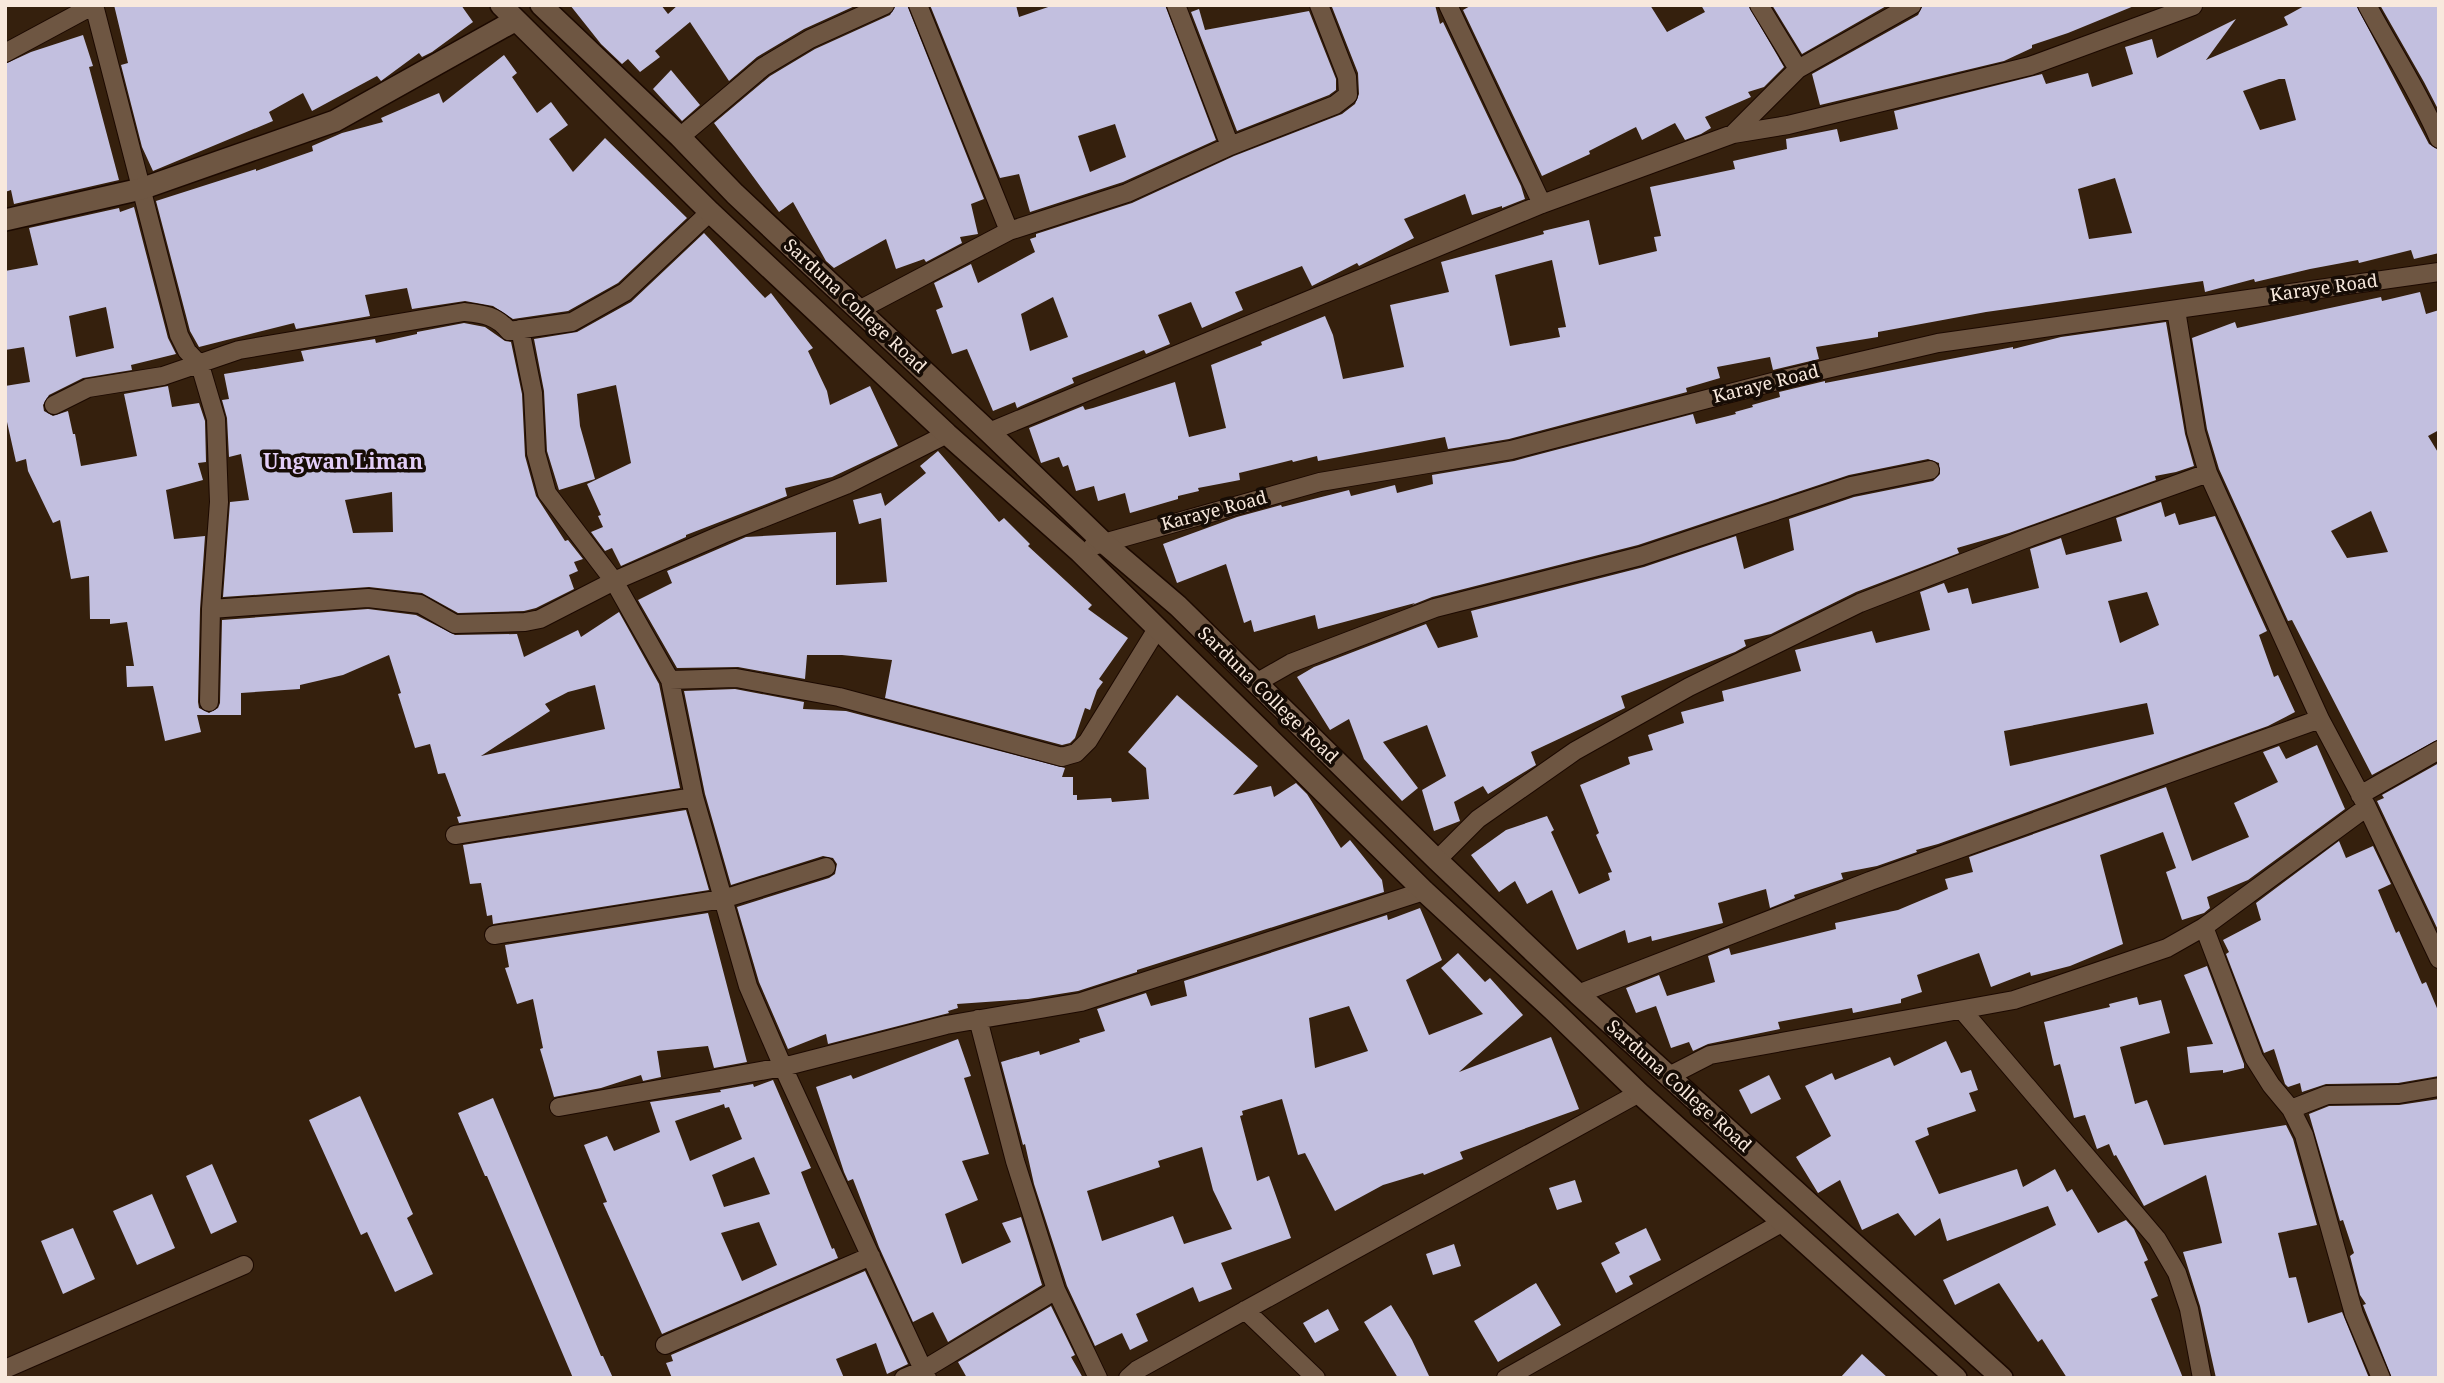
<svg xmlns="http://www.w3.org/2000/svg" width="2444" height="1383" viewBox="0 0 2444 1383" font-family="'Noto Serif',serif">
<style>
.building{fill:#c2bfdf;fill-rule:evenodd}
.lines{fill:none;stroke-linecap:round;stroke-linejoin:round}
.street-casing{stroke:#1c0900;stroke-width:20}
.secondary-casing{stroke:#1c0900;stroke-width:24}
.street{stroke:#6e5642;stroke-width:18}
.secondary{stroke:#6e5642;stroke-width:21}
.labels{text-anchor:middle;stroke-width:7;stroke-linejoin:round;paint-order:stroke}
.street-label{font-size:18px;fill:#f8e9dd;stroke:#160c05}
.quarter-label{font-size:21px;font-weight:bold;fill:#e3cef8;stroke:#160c05}
</style>
<rect width="100%" height="100%" fill="#35200d"/>
<path class="building" d="M 114,5 L 461,5 L 473,22 L 432,52 L 422,57 L 419,53 L 381,81 L 377,76 L 312,111 L 303,93 L 269,112 L 273,121 L 153,171 L 142,147 L 121,65 L 128,63 Z
M 570,5 L 661,5 L 668,14 L 678,5 L 857,5 L 804,29 L 757,57 L 729,81 L 690,22 L 655,51 L 660,57 L 640,72 L 628,59 L 622,64 L 601,44 Z
M 896,5 L 907,5 L 984,199 L 971,204 L 978,234 L 960,237 L 962,243 L 926,262 L 924,259 L 896,269 L 886,239 L 834,268 L 826,261 L 793,202 L 779,212 L 714,123 L 770,76 L 815,49 L 890,15 Z
M 930,5 L 1016,5 L 1019,17 L 1054,5 L 1165,5 L 1216,140 L 1123,182 L 1030,212 L 1019,174 L 1000,178 ZM 1115,124 L 1126,157 L 1090,172 L 1078,136 Z
M 1340,5 L 1435,5 L 1440,24 L 1443,22 L 1521,186 L 1525,199 L 1502,208 L 1502,206 L 1472,215 L 1465,194 L 1404,219 L 1414,238 L 1359,266 L 1357,263 L 1312,286 L 1302,266 L 1235,292 L 1243,310 L 1202,328 L 1191,302 L 1158,315 L 1170,344 L 1146,354 L 1144,350 L 1072,378 L 1074,383 L 1021,406 L 1017,408 L 1015,402 L 993,411 L 967,349 L 952,354 L 936,310 L 943,307 L 934,283 L 971,264 L 978,283 L 1035,252 L 1030,239 L 1036,237 L 1036,234 L 1132,203 L 1234,156 L 1342,114 L 1355,104 L 1359,94 L 1358,73 L 1332,7 ZM 1053,297 L 1068,337 L 1030,351 L 1021,314 Z
M 1472,5 L 1650,5 L 1667,32 L 1705,12 L 1701,5 L 1748,5 L 1784,67 L 1764,87 L 1748,92 L 1751,97 L 1705,117 L 1711,128 L 1701,134 L 1685,140 L 1675,123 L 1642,140 L 1636,127 L 1589,151 L 1590,154 L 1542,176 L 1463,10 Z
M 1772,5 L 1888,5 L 1802,54 Z
M 1923,5 L 2134,5 L 2134,6 L 2068,33 L 2032,45 L 2032,48 L 2004,61 L 1820,105 L 1812,74 L 1918,15 Z
M 2306,5 L 2356,5 L 2429,144 L 2439,150 L 2439,253 L 2414,259 L 2411,250 L 2359,263 L 2358,260 L 2310,269 L 2255,282 L 2254,279 L 2205,292 L 2203,281 L 1986,312 L 1878,332 L 1878,337 L 1816,347 L 1819,359 L 1773,370 L 1770,357 L 1717,367 L 1720,378 L 1686,388 L 1687,392 L 1509,439 L 1448,449 L 1445,437 L 1318,461 L 1317,456 L 1293,462 L 1292,460 L 1239,473 L 1240,480 L 1198,488 L 1199,491 L 1178,496 L 1178,499 L 1130,513 L 1125,493 L 1098,501 L 1094,486 L 1076,491 L 1068,465 L 1063,467 L 1059,457 L 1041,463 L 1029,428 L 1083,406 L 1085,410 L 1093,408 L 1175,382 L 1189,437 L 1226,428 L 1211,365 L 1262,345 L 1261,342 L 1325,316 L 1333,335 L 1343,379 L 1404,367 L 1390,305 L 1449,292 L 1441,262 L 1544,234 L 1543,231 L 1589,220 L 1599,265 L 1657,251 L 1654,237 L 1661,236 L 1650,187 L 1735,169 L 1733,161 L 1787,149 L 1786,139 L 1837,129 L 1840,142 L 1898,129 L 1894,111 L 2042,74 L 2046,84 L 2088,73 L 2092,87 L 2133,74 L 2125,47 L 2152,39 L 2157,58 L 2236,19 L 2206,60 L 2288,25 L 2284,17 ZM 2279,79 L 2285,79 L 2296,120 L 2260,130 L 2243,91 ZM 2115,178 L 2132,233 L 2089,239 L 2078,189 ZM 1552,260 L 1566,327 L 1558,328 L 1560,337 L 1510,346 L 1495,275 Z
M 2380,5 L 2439,5 L 2439,111 L 2424,82 Z
M 1199,9 L 1205,30 L 1309,11 L 1336,79 L 1336,90 L 1329,95 L 1237,131 L 1191,12 Z
M 83,35 L 93,66 L 89,67 L 119,180 L 14,204 L 11,190 L 5,192 L 5,64 L 31,52 Z
M 504,55 L 517,73 L 512,77 L 537,113 L 551,102 L 568,125 L 549,139 L 573,172 L 605,138 L 687,218 L 618,283 L 568,311 L 513,319 L 493,306 L 465,301 L 412,309 L 407,288 L 365,295 L 370,316 L 296,329 L 294,323 L 199,347 L 190,331 L 156,201 L 256,169 L 256,171 L 313,151 L 312,146 L 342,133 L 383,122 L 381,118 L 439,93 L 443,103 Z
M 671,70 L 700,105 L 682,121 L 653,89 Z
M 134,207 L 168,338 L 176,354 L 131,365 L 132,370 L 83,378 L 49,395 L 43,405 L 44,411 L 53,416 L 68,411 L 73,434 L 75,434 L 81,466 L 137,456 L 124,394 L 168,386 L 172,407 L 199,403 L 205,421 L 206,462 L 198,463 L 203,480 L 166,490 L 174,539 L 205,536 L 200,609 L 198,702 L 199,708 L 209,713 L 218,708 L 220,703 L 222,620 L 368,609 L 416,615 L 455,635 L 517,634 L 524,657 L 578,630 L 581,637 L 619,612 L 659,684 L 680,788 L 459,823 L 457,817 L 461,816 L 445,773 L 438,774 L 430,744 L 415,748 L 398,694 L 401,693 L 389,655 L 343,675 L 300,685 L 300,689 L 241,693 L 241,715 L 197,715 L 201,732 L 165,741 L 153,686 L 127,687 L 126,666 L 134,666 L 127,622 L 110,624 L 110,619 L 90,619 L 89,576 L 71,579 L 60,520 L 53,523 L 28,471 L 26,459 L 16,462 L 5,413 L 5,386 L 30,382 L 24,347 L 5,350 L 5,271 L 38,265 L 29,228 L 119,208 L 120,212 ZM 106,307 L 114,348 L 76,357 L 69,316 ZM 595,685 L 605,729 L 481,756 L 550,711 L 545,704 L 568,692 Z
M 704,233 L 765,298 L 771,293 L 813,348 L 808,351 L 827,391 L 830,405 L 870,386 L 898,446 L 832,477 L 785,488 L 787,496 L 686,535 L 686,537 L 621,566 L 612,548 L 605,551 L 591,532 L 603,527 L 598,516 L 601,515 L 587,484 L 631,463 L 616,385 L 577,394 L 580,426 L 595,479 L 559,490 L 547,451 L 544,391 L 534,339 L 577,332 L 631,302 Z
M 2420,292 L 2426,314 L 2439,310 L 2439,430 L 2428,436 L 2439,454 L 2439,739 L 2372,775 L 2292,620 L 2288,621 L 2219,469 L 2207,429 L 2192,338 L 2235,322 L 2237,328 L 2381,297 L 2382,301 ZM 2371,511 L 2388,552 L 2347,558 L 2331,531 Z
M 2166,322 L 2185,434 L 2194,466 L 2176,472 L 2155,476 L 2156,480 L 2009,533 L 1957,548 L 1959,553 L 1856,592 L 1771,634 L 1744,640 L 1746,646 L 1735,652 L 1621,696 L 1625,708 L 1531,752 L 1536,765 L 1488,794 L 1483,786 L 1454,802 L 1460,821 L 1434,831 L 1422,790 L 1446,776 L 1427,725 L 1383,742 L 1418,788 L 1402,801 L 1364,759 L 1349,719 L 1330,730 L 1297,677 L 1314,667 L 1426,624 L 1438,648 L 1478,637 L 1471,611 L 1644,567 L 1736,536 L 1744,569 L 1794,550 L 1789,519 L 1854,497 L 1933,481 L 1940,474 L 1939,463 L 1928,459 L 1849,475 L 1638,545 L 1432,597 L 1412,605 L 1415,603 L 1318,629 L 1315,615 L 1254,632 L 1251,620 L 1244,623 L 1226,564 L 1177,583 L 1163,544 L 1237,517 L 1281,505 L 1282,507 L 1349,490 L 1351,496 L 1395,485 L 1397,493 L 1433,484 L 1432,475 L 1514,461 L 1693,414 L 1696,424 L 1736,414 L 1735,412 L 1753,407 L 1752,405 L 1780,397 L 1779,392 L 1825,381 L 1825,383 L 2013,347 L 2013,349 L 2061,337 Z
M 464,323 L 485,327 L 505,341 L 511,342 L 522,394 L 525,456 L 536,496 L 565,541 L 568,540 L 583,559 L 574,562 L 578,571 L 569,575 L 574,589 L 536,608 L 524,611 L 458,613 L 422,593 L 369,587 L 223,597 L 230,502 L 249,500 L 241,454 L 229,457 L 227,418 L 222,400 L 229,399 L 224,374 L 304,361 L 301,351 L 375,339 L 376,343 L 417,334 L 417,332 ZM 392,492 L 393,532 L 353,533 L 345,500 Z
M 938,451 L 999,522 L 1004,518 L 1030,544 L 1028,546 L 1092,605 L 1088,609 L 1128,638 L 1099,679 L 1103,682 L 1097,690 L 1090,710 L 1085,708 L 1075,738 L 1070,743 L 1062,745 L 885,698 L 892,660 L 842,655 L 807,655 L 805,679 L 738,667 L 677,668 L 638,600 L 672,583 L 667,571 L 746,537 L 836,532 L 836,585 L 887,582 L 881,518 L 859,524 L 853,500 L 881,493 L 885,506 L 926,473 L 920,466 Z
M 2161,502 L 2165,517 L 2175,513 L 2179,525 L 2215,516 L 2267,631 L 2259,635 L 2274,677 L 2278,675 L 2295,712 L 2268,726 L 1938,844 L 1916,850 L 1917,852 L 1877,866 L 1841,873 L 1843,879 L 1794,895 L 1795,898 L 1770,908 L 1766,889 L 1718,903 L 1723,923 L 1652,941 L 1651,936 L 1628,943 L 1625,930 L 1577,950 L 1552,890 L 1527,904 L 1515,881 L 1499,892 L 1471,855 L 1506,830 L 1547,816 L 1554,830 L 1551,832 L 1579,894 L 1610,880 L 1608,873 L 1612,872 L 1596,835 L 1599,833 L 1580,785 L 1630,764 L 1628,757 L 1653,750 L 1648,735 L 1684,723 L 1681,712 L 1724,701 L 1722,691 L 1801,671 L 1795,650 L 1872,631 L 1876,643 L 1930,630 L 1920,592 L 1944,583 L 1948,593 L 1968,588 L 1972,604 L 2039,588 L 2030,549 L 2061,538 L 2066,555 L 2122,541 L 2116,518 ZM 2147,592 L 2159,625 L 2120,643 L 2108,601 ZM 2147,703 L 2154,734 L 2010,766 L 2004,731 Z
M 735,689 L 804,702 L 803,709 L 846,711 L 1065,768 L 1062,777 L 1073,777 L 1073,795 L 1077,795 L 1077,800 L 1111,798 L 1112,802 L 1149,799 L 1146,768 L 1128,752 L 1177,695 L 1258,766 L 1233,795 L 1271,786 L 1274,797 L 1296,783 L 1307,794 L 1341,848 L 1350,840 L 1382,880 L 1384,892 L 1137,970 L 1137,972 L 1078,991 L 1028,999 L 957,1004 L 958,1008 L 948,1011 L 949,1013 L 828,1044 L 826,1034 L 788,1049 L 759,982 L 737,907 L 829,878 L 835,874 L 837,864 L 833,858 L 823,856 L 731,885 L 705,794 L 684,691 Z
M 2317,745 L 2345,809 L 2248,880 L 2207,897 L 2210,908 L 2204,913 L 2182,920 L 2166,872 L 2176,868 L 2163,832 L 2100,855 L 2123,944 L 2070,966 L 2031,976 L 2030,972 L 1991,987 L 1979,953 L 1917,975 L 1922,992 L 1901,999 L 1901,1003 L 1853,1013 L 1852,1008 L 1778,1022 L 1780,1029 L 1708,1044 L 1693,1051 L 1689,1042 L 1671,1048 L 1656,1006 L 1636,1013 L 1626,988 L 1659,975 L 1667,996 L 1715,982 L 1708,956 L 1729,948 L 1731,955 L 1836,929 L 1835,923 L 1898,910 L 1948,889 L 1945,879 L 1973,872 L 1969,857 L 2166,787 L 2192,861 L 2249,837 L 2234,803 L 2278,782 L 2263,752 L 2279,746 L 2286,759 Z
M 2439,763 L 2439,932 L 2377,801 L 2384,798 L 2382,795 Z
M 686,810 L 709,890 L 493,924 L 492,915 L 487,916 L 481,883 L 470,884 L 463,845 Z
M 2339,841 L 2346,858 L 2373,846 L 2391,884 L 2378,890 L 2396,933 L 2399,931 L 2422,984 L 2426,982 L 2439,1013 L 2439,1076 L 2398,1083 L 2326,1084 L 2302,1092 L 2300,1083 L 2288,1087 L 2285,1084 L 2274,1049 L 2264,1053 L 2226,954 L 2229,952 L 2223,940 L 2261,920 L 2256,903 Z
M 1420,908 L 1442,960 L 1406,980 L 1429,1035 L 1483,1014 L 1441,968 L 1458,953 L 1485,982 L 1490,978 L 1523,1015 L 1459,1072 L 1551,1037 L 1579,1109 L 1460,1152 L 1463,1159 L 1424,1175 L 1423,1173 L 1383,1185 L 1335,1211 L 1305,1153 L 1298,1155 L 1282,1099 L 1242,1111 L 1243,1115 L 1240,1116 L 1257,1181 L 1269,1176 L 1291,1238 L 1221,1263 L 1232,1289 L 1199,1302 L 1193,1287 L 1136,1314 L 1148,1341 L 1130,1350 L 1122,1333 L 1095,1346 L 1067,1286 L 1034,1184 L 1025,1144 L 1023,1145 L 1001,1062 L 1039,1051 L 1040,1055 L 1080,1042 L 1079,1039 L 1105,1031 L 1097,1009 L 1146,993 L 1151,1006 L 1187,996 L 1184,981 L 1387,915 L 1388,920 ZM 1349,1006 L 1368,1051 L 1315,1068 L 1309,1018 ZM 1202,1147 L 1213,1190 L 1232,1229 L 1184,1244 L 1173,1216 L 1102,1241 L 1087,1191 L 1160,1167 L 1158,1161 Z
M 708,913 L 747,1062 L 714,1068 L 708,1046 L 657,1051 L 661,1077 L 643,1081 L 641,1075 L 601,1088 L 554,1097 L 540,1049 L 543,1048 L 533,999 L 517,1004 L 505,968 L 509,967 L 505,945 Z
M 2207,966 L 2244,1064 L 2244,1068 L 2223,1073 L 2223,1070 L 2190,1073 L 2187,1047 L 2213,1044 L 2184,975 Z
M 2137,997 L 2139,1005 L 2161,1000 L 2170,1033 L 2120,1047 L 2135,1104 L 2147,1100 L 2164,1145 L 2286,1125 L 2293,1139 L 2317,1225 L 2278,1233 L 2289,1278 L 2296,1277 L 2308,1323 L 2342,1312 L 2369,1378 L 2216,1378 L 2200,1306 L 2183,1252 L 2222,1243 L 2206,1175 L 2144,1206 L 2116,1155 L 2114,1156 L 2109,1144 L 2097,1149 L 2085,1115 L 2074,1118 L 2060,1064 L 2054,1066 L 2044,1022 L 2110,1007 L 2109,1004 Z
M 958,1039 L 971,1076 L 964,1078 L 989,1154 L 962,1161 L 978,1200 L 945,1214 L 962,1264 L 1011,1242 L 1002,1223 L 1021,1217 L 1042,1285 L 948,1342 L 933,1312 L 913,1322 L 879,1247 L 853,1179 L 848,1181 L 844,1172 L 816,1087 L 851,1075 L 853,1079 Z
M 1946,1041 L 1961,1073 L 1971,1070 L 1978,1090 L 1969,1093 L 1976,1111 L 1927,1128 L 1929,1135 L 1915,1141 L 1939,1194 L 2017,1169 L 2023,1187 L 2055,1169 L 2067,1192 L 2072,1189 L 2098,1233 L 2126,1220 L 2134,1229 L 2148,1260 L 2144,1262 L 2158,1296 L 2151,1299 L 2183,1378 L 2067,1378 L 2042,1339 L 2038,1342 L 1999,1283 L 1955,1305 L 1943,1280 L 2056,1225 L 2048,1206 L 1947,1241 L 1940,1218 L 1915,1236 L 1898,1213 L 1862,1230 L 1840,1180 L 1818,1193 L 1796,1157 L 1831,1136 L 1805,1086 L 1832,1073 L 1835,1080 L 1890,1057 L 1894,1066 Z
M 1769,1075 L 1781,1099 L 1751,1114 L 1739,1090 Z
M 773,1080 L 811,1168 L 801,1172 L 808,1190 L 832,1249 L 834,1248 L 838,1258 L 662,1334 L 603,1203 L 607,1202 L 584,1145 L 607,1136 L 614,1151 L 660,1132 L 650,1102 L 721,1092 L 720,1090 L 753,1084 L 754,1087 ZM 724,1104 L 725,1108 L 729,1107 L 742,1139 L 690,1161 L 675,1121 ZM 754,1157 L 770,1194 L 724,1207 L 712,1175 ZM 759,1222 L 777,1265 L 742,1281 L 721,1233 Z
M 360,1096 L 413,1214 L 407,1218 L 433,1274 L 395,1292 L 367,1232 L 361,1235 L 309,1120 Z
M 493,1098 L 601,1356 L 603,1356 L 613,1378 L 573,1378 L 487,1176 L 485,1176 L 458,1113 Z
M 2439,1099 L 2439,1378 L 2392,1378 L 2365,1310 L 2363,1305 L 2366,1304 L 2360,1295 L 2350,1256 L 2354,1253 L 2343,1220 L 2340,1221 L 2309,1114 L 2329,1106 L 2399,1105 Z
M 212,1164 L 237,1222 L 211,1234 L 186,1176 Z
M 1575,1180 L 1582,1202 L 1557,1210 L 1549,1188 Z
M 152,1194 L 175,1248 L 137,1265 L 113,1211 Z
M 73,1228 L 95,1279 L 63,1294 L 41,1241 Z
M 1646,1228 L 1661,1260 L 1629,1276 L 1633,1284 L 1616,1293 L 1601,1263 L 1620,1253 L 1615,1243 Z
M 1454,1244 L 1461,1266 L 1433,1275 L 1426,1254 Z
M 865,1271 L 908,1364 L 887,1374 L 876,1343 L 836,1359 L 844,1378 L 672,1378 L 666,1363 L 673,1361 L 671,1355 Z
M 1536,1283 L 1561,1325 L 1498,1362 L 1474,1321 Z
M 1391,1305 L 1412,1340 L 1430,1378 L 1398,1378 L 1364,1322 Z
M 1051,1306 L 1075,1355 L 1071,1357 L 1083,1378 L 967,1378 L 958,1362 Z
M 1328,1309 L 1339,1330 L 1315,1343 L 1303,1323 Z
M 1862,1354 L 1888,1378 L 1840,1378 Z"/>
<g class="lines">
<g class="street-casing">
<path id="street" d="M 918,5 L 1009,231
M 1176,5 L 1230,146
M 1448,5 L 1542,204
M 1759,5 L 1798,69
M 2367,5 C 2391,50 2419,92 2439,139
M 5,53 L 94,5 L 179,335 L 187,351 L 200,365 L 216,419 L 219,502 L 211,609 L 209,702
M 1733,134 L 1798,69 L 1912,5
M 680,137 L 763,67 L 810,39 L 885,5
M 859,310 L 1009,231 L 1127,193 L 1230,146 L 1335,105 L 1348,95 L 1347,77 L 1319,5
M 2176,310 L 2196,432 L 2208,473 L 2320,719 L 2367,807 L 2439,959
M 520,329 L 533,393 L 536,453 L 547,493 L 614,581 L 670,680 L 694,797 L 748,986 L 783,1067 L 927,1378
M 54,405 L 88,388 L 163,376 L 239,350 L 464,312 C 483,314 496,315 509,331 L 572,322 L 625,292 L 710,212
M 989,432 L 1542,204 L 1733,134 L 1788,125 L 2030,66 L 2193,6
M 1093,546 L 1320,482 L 1511,450 L 1788,378 L 1938,343 L 2439,272
M 211,609 L 368,598 L 420,604 L 455,624 L 525,622 L 540,619 L 614,581 L 723,534 L 846,485 L 947,434
M 670,680 L 736,678 L 839,697 L 1062,757 L 1076,753 L 1088,741 L 1157,629
M 1256,683 L 1291,663 L 1435,608 L 1641,556 L 1851,486 L 1930,470
M 2360,795 L 2439,750
M 455,835 L 694,797
M 1437,860 L 1478,819 L 1575,751 L 1689,687 L 1860,603 L 2030,537 L 2208,473
M 2204,927 L 2254,1058 L 2271,1085 L 2291,1109 L 2304,1135 L 2354,1314 L 2381,1378
M 494,935 L 723,899 L 826,867
M 1578,994 L 1870,881 L 2320,719
M 1962,1010 L 2157,1239 L 2177,1273 L 2189,1309 L 2202,1378
M 978,1019 L 1015,1161 L 1056,1290 L 1098,1378
M 1669,1076 L 1710,1055 L 2014,1000 L 2167,948 L 2204,927 L 2367,807
M 559,1107 L 783,1067 L 946,1025 L 1081,1002 L 1424,891
M 2291,1109 L 2327,1095 L 2399,1094 L 2439,1087
M 1245,1310 L 1316,1378
M 665,1345 L 871,1256
M 5,1369 L 244,1265
M 904,1378 L 923,1370 L 1056,1290
M 1128,1378 L 1137,1370 L 1639,1093
M 1506,1378 L 1783,1222"/>
</g>
<g class="secondary-casing">
<path id="secondary" d="M 501,5 L 710,212 L 947,434 L 1080,552 L 1424,891 L 1554,1011 L 1639,1093 L 1956,1378
M 541,5 L 680,137 L 735,194 L 989,432 L 1103,542 L 1178,606 L 1437,860 L 1578,994 L 2002,1378
M 5,220 L 141,189 L 335,121 L 516,20"/>
</g>
<use href="#street" class="street"/>
<use href="#secondary" class="secondary"/>
</g>
<g class="labels">
<g class="street-label">
<text transform="translate(2324 288) rotate(-8)" y="6">Karaye Road</text>
<text transform="translate(855 306) rotate(43)" y="6">Sarduna College Road</text>
<text transform="translate(1766 384) rotate(-14)" y="6">Karaye Road</text>
<text transform="translate(1214 511) rotate(-15)" y="6">Karaye Road</text>
<text transform="translate(1268 695) rotate(44)" y="6">Sarduna College Road</text>
<text transform="translate(1679 1086) rotate(42)" y="6">Sarduna College Road</text>
</g>
<g class="quarter-label">
<text x="343" y="469">Ungwan Liman</text>
</g>
</g>
<rect width="2444" height="1383" fill="none" stroke="#f8e9dd" stroke-width="14"/>
</svg>
